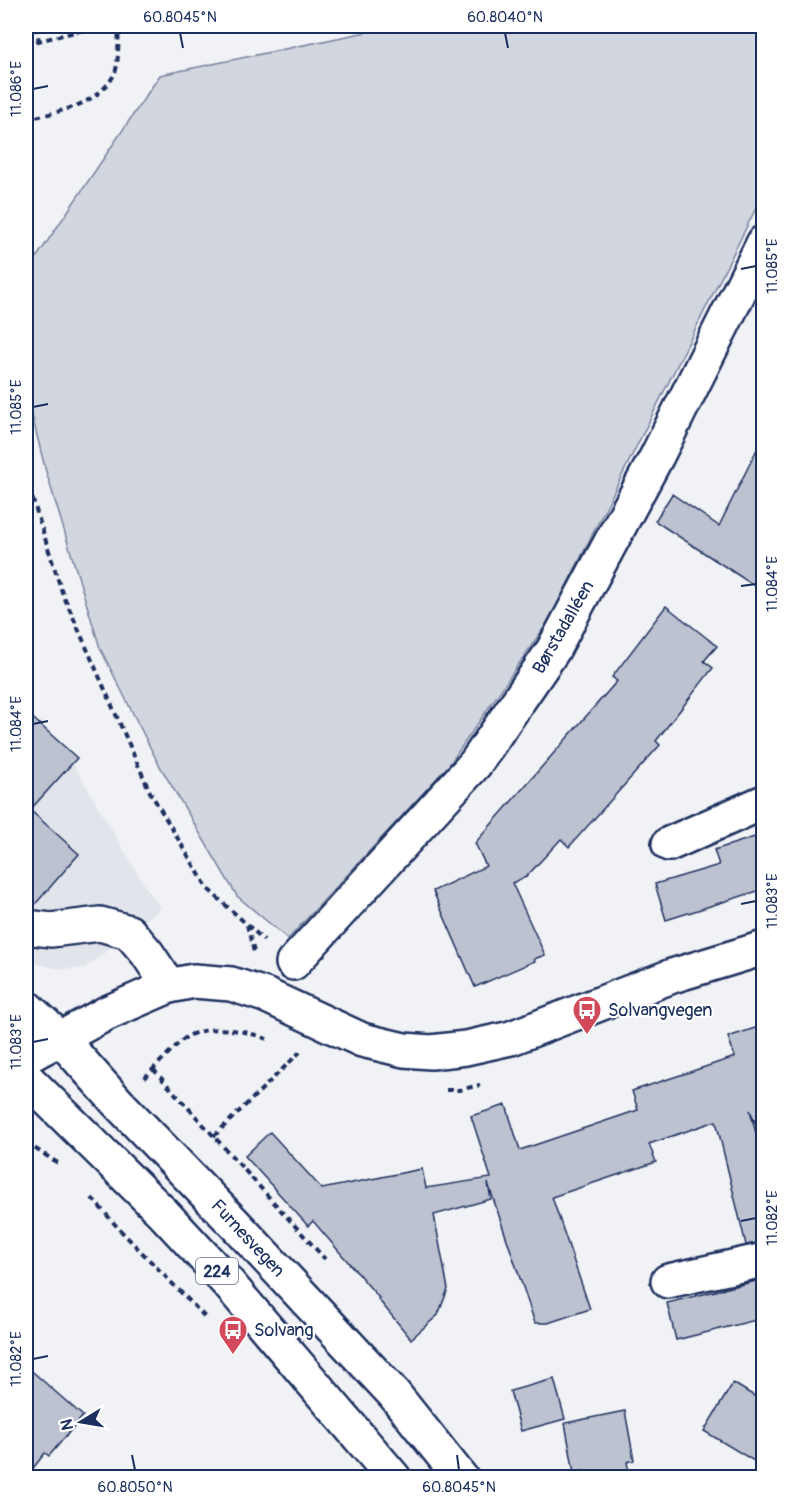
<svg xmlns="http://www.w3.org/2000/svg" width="789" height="1503" viewBox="0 0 789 1503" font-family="Pangolin,sans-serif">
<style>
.built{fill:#e1e4ea}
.green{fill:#d2d6df;stroke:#76829e;stroke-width:1.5}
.building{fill:#bcc2d0;stroke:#1b2f5e;stroke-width:1.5}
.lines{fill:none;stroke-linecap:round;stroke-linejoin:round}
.minor-casing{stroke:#1b2f5e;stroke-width:38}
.major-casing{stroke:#1b2f5e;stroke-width:38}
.path{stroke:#1b2f5e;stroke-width:4;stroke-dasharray:6 4.5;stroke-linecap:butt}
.minor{stroke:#fff;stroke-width:33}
.major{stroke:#fff;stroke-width:33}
.ticks{fill:none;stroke:#1b2f5e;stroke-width:2}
.labels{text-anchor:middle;stroke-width:4.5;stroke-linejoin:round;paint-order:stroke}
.shield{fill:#fff;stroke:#5f6d8e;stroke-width:1.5}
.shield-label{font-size:16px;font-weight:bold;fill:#1b2f5e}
.street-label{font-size:18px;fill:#1b2f5e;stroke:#fff}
.poi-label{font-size:18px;fill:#1b2f5e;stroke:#fff;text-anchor:start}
.neatline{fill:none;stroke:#1b2f5e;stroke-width:2}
.ticks-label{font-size:15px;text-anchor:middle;fill:#1b2f5e}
</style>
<rect width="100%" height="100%" fill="#f1f2f5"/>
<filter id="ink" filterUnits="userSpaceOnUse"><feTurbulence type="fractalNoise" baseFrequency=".0167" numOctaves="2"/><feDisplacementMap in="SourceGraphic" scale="12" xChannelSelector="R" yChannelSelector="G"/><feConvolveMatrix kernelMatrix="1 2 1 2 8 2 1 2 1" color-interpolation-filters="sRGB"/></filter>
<g filter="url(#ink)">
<path class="built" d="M 26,719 L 67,753 L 143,883 L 161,908 L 85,968 L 61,969 L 32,963 L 26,960 Z"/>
<path class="green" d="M 395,26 L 763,26 L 763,194 L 550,619 L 449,765 L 288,939 L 237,896 L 158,763 L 100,648 L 45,468 L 26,391 L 26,273 L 160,75 Z"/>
<path class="building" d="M 764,435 L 764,592 L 655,521 L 672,494 L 719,526 Z
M 666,606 L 717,646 L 704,661 L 713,668 L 656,741 L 660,745 L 569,847 L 561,839 L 526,877 L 512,883 L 545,955 L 534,959 L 535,961 L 475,987 L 433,891 L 486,866 L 475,843 L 617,681 L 612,677 Z
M 26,712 L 77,758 L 30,810 L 79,854 L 31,909 L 26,909 Z
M 764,834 L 764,889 L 666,920 L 655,884 L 719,865 L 714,850 Z
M 764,1025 L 764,1126 L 757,1127 L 750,1110 L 764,1164 L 764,1242 L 746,1245 L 716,1121 L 649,1144 L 656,1162 L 552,1197 L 590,1309 L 548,1323 L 535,1323 L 488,1183 L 491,1199 L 434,1215 L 448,1289 L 438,1315 L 411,1339 L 378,1299 L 379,1298 L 313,1221 L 308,1226 L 245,1156 L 270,1132 L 322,1189 L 422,1169 L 426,1188 L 491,1178 L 471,1116 L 506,1105 L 520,1150 L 638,1110 L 632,1091 L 735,1057 L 728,1037 Z
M 764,1279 L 764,1318 L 676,1340 L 667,1303 Z
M 26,1366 L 83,1416 L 49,1456 L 45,1453 L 26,1477 Z
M 554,1379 L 565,1419 L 521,1431 L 510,1391 Z
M 733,1383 L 764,1402 L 764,1467 L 704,1431 Z
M 625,1411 L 634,1460 L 627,1462 L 630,1478 L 584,1478 L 583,1471 L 574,1473 L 565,1423 Z"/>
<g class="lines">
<g class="minor-casing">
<path id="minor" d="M 669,844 L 764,802
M 26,927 L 51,930 L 100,924 L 129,932 L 147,953 L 169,986
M 293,963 L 475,764 L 553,650 L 657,456 L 764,242
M 668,1281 L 764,1260"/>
</g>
<g class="major-casing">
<path id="major" d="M 26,1007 L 60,1038 L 118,1103 L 236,1225 L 394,1394 L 461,1478
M 26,1057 L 107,1013 L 169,986 L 194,981 L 231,984 L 265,995 L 362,1040 L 404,1050 L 431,1052 L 466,1048 L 511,1038 L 672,976 L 764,948
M 26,1078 L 164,1214 L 228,1283 L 394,1478"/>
</g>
<path class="path" d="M 36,26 L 39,41
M 26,44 L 100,26
M 26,119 C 58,112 98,106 115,73 C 119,63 118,37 119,26
M 26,478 L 62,592 L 150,792 L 208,889 L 264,940
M 247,925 L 254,952
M 153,1069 L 325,1259
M 144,1078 C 154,1069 178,1042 188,1036 C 212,1024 244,1030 267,1039
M 446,1090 L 459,1090 L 480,1085
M 214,1136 L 300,1052
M 26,1143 L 58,1163
M 92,1198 L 120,1230 L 205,1317"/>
<use href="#minor" class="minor"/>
<use href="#major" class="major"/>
</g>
</g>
<path class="ticks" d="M 180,33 L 183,48M 505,33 L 508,48M 33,89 L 48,86M 741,269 L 756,266M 33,407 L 48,404M 741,586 L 756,584M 33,724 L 48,721M 741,904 L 756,901M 33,1042 L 48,1039M 741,1221 L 756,1218M 33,1359 L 48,1356M 132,1455 L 135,1470M 457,1455 L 459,1470"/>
<defs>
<g id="bus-pin" transform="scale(1.5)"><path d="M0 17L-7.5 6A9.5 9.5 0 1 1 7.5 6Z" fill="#d1495b" stroke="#fff"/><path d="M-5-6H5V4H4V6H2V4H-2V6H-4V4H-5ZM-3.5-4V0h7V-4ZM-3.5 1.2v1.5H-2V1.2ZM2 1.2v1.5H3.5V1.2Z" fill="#fff"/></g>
</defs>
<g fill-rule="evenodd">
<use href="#bus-pin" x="587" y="1010"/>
<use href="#bus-pin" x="233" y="1330"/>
</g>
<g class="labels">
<rect class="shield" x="196" y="1258" width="42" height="26" rx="4.5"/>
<g class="shield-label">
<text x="217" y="1277">224</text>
</g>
<g class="street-label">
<text transform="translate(563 627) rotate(-60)" y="6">Børstadalléen</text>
<text transform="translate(248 1238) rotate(47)" y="6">Furnesvegen</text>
</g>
<g class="poi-label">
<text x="608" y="1016">Solvangvegen</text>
<text x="254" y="1336">Solvang</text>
</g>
</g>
<rect width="789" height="1503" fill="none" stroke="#fff" stroke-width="66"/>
<g transform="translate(81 1422) rotate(259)" stroke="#ffffff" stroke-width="4.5" paint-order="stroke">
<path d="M0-4.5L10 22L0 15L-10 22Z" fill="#1b2f5e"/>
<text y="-9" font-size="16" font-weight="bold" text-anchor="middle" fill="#1b2f5e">N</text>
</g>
<rect x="33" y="33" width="723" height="1437" class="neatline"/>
<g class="ticks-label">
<text x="180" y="22">60.8045°N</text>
<text x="505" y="22">60.8040°N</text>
<text transform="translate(16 89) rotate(-90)" y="5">11.086°E</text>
<text transform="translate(772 266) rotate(-90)" y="5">11.085°E</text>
<text transform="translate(16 407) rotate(-90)" y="5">11.085°E</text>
<text transform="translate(772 584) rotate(-90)" y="5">11.084°E</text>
<text transform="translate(16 724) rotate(-90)" y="5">11.084°E</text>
<text transform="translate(772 901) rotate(-90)" y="5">11.083°E</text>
<text transform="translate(16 1042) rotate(-90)" y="5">11.083°E</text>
<text transform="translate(772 1218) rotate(-90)" y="5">11.082°E</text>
<text transform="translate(16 1359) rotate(-90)" y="5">11.082°E</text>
<text x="135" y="1492">60.8050°N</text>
<text x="459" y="1492">60.8045°N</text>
</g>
</svg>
